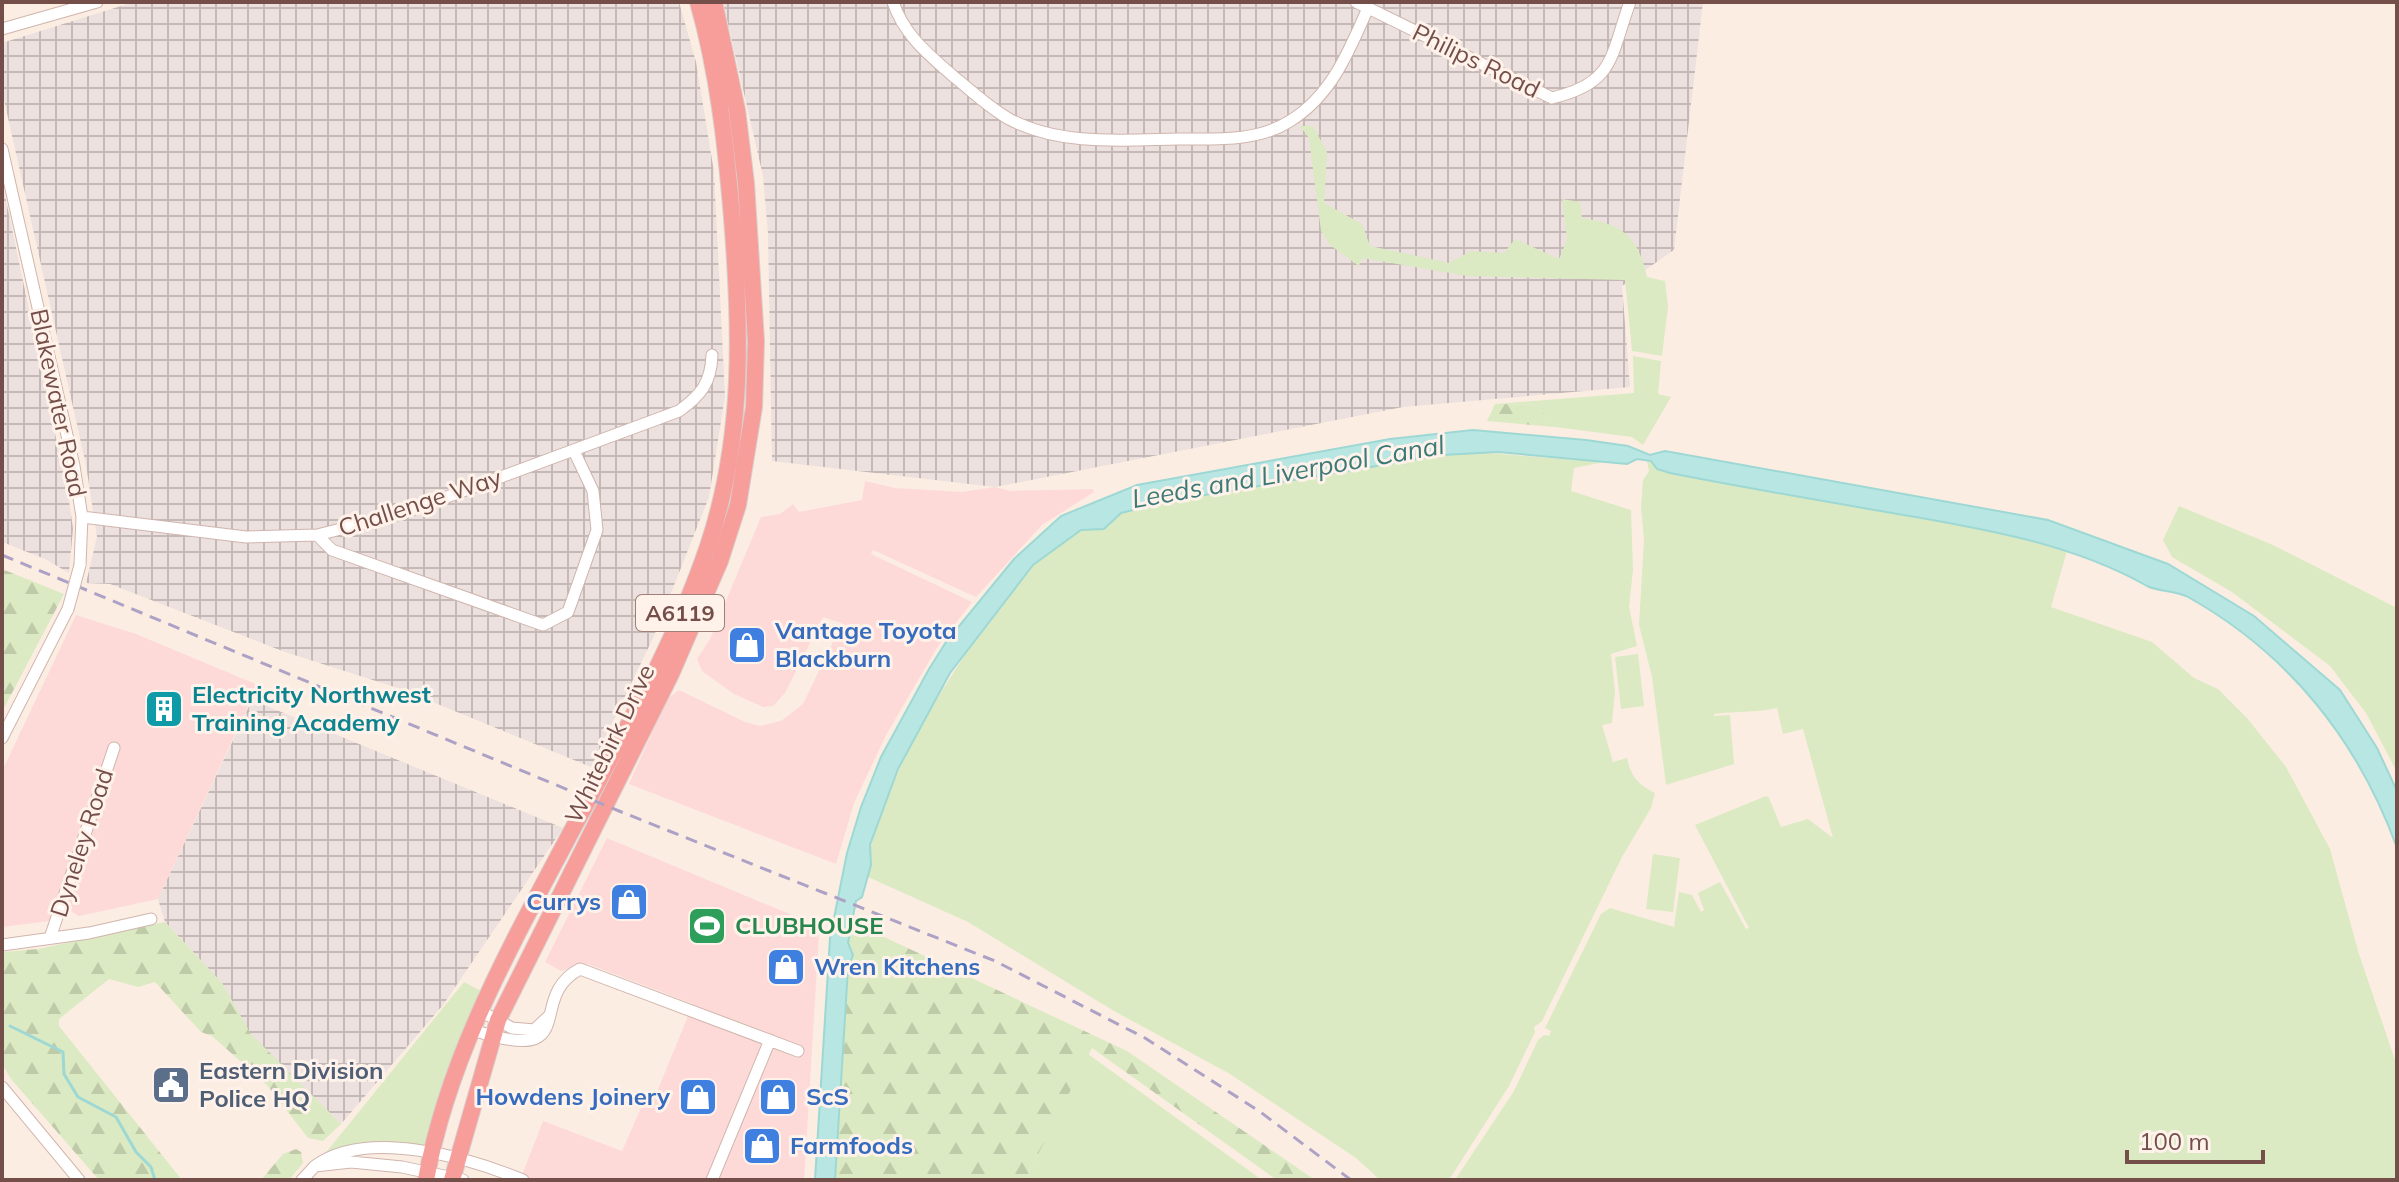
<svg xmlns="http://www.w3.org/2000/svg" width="2399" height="1182" viewBox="0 0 2399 1182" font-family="Mulish,sans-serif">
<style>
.commercial{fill:#fddad7}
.industrial{fill:url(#industrial-grid)}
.grass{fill:#dbeac2}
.forest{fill:url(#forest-firs)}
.water{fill:#b8e6e2;stroke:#9ed8d4;stroke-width:2}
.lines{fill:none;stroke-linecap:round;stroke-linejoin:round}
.stream{stroke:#9ed8d4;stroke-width:3}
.minor-casing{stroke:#d0b5ad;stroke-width:13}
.highway-casing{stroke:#d8cecc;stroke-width:18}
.minor{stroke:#fff;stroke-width:11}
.highway{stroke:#f79e9a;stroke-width:16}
.rail{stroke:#ada2c6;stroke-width:3;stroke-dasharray:12 8;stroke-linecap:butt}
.minor-bridge-casing{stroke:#d0b5ad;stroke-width:13;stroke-linecap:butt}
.minor-bridge{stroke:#fff;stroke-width:11}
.labels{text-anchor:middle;stroke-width:6;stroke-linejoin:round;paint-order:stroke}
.shield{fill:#fff2ea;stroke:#9e8079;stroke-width:2}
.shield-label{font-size:22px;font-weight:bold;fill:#744f49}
.street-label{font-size:24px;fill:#744f49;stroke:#fff2ea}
.shop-label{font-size:24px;font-weight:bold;fill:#366cbe;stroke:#fff2ea;text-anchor:start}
.culture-label{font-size:24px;font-weight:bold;fill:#0d838f;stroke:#fff2ea;text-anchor:start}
.leisure-label{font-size:24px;font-weight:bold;fill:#27864d;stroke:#fff2ea;text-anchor:start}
.service-label{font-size:24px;font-weight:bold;fill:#4e5e75;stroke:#fff2ea;text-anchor:start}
.water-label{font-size:26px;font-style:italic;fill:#3c7a77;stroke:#fff2ea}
</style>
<defs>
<pattern id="industrial-grid" width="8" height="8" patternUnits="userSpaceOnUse" patternTransform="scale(2)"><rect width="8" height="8" fill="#ece1de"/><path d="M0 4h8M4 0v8" fill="none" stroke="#c4b9b6"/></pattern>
<pattern id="forest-firs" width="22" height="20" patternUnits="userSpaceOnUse" patternTransform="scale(2)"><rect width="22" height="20" fill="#dbeac2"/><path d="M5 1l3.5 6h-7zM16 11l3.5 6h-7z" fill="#bfcaa8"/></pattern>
</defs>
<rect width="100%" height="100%" fill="#fcede3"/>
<path class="commercial" d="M 865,481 L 895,488 L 962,492 L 995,487 L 1010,491 L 1093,489 L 1094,492 L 1042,525 L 976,597 L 873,550 L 871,554 L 972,602 L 938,646 L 886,735 L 854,803 L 836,864 L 629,784 L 667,699 L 679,690 L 745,722 L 760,726 L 781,721 L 803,704 L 842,623 L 823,617 L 785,693 L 773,706 L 763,707 L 734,694 L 702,671 L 697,659 L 710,639 L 761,517 L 780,514 L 793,504 L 799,512 L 862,500 Z
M 76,615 L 136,634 L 258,685 L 158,899 L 79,916 L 72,912 L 53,914 L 50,921 L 2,927 L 2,771 Z
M 607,838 L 811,923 L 819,935 L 804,1180 L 520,1180 L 543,1121 L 622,1151 L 645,1099 L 654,1099 L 693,1004 L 588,964 L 561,971 L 545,962 Z"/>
<path class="industrial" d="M 134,2 L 679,2 L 696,62 L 714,172 L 725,396 L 709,497 L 654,636 L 591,767 L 401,689 L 285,652 L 110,584 L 86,583 L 97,537 L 86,465 L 2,91 L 2,43 Z
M 723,2 L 1703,2 L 1674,250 L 1622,286 L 1630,387 L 1403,407 L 995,487 L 772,461 L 768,234 L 763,176 Z
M 2,181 L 69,500 L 73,529 L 69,573 L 45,559 L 2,542 Z
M 252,700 L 563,828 L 443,1005 L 341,1124 L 250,1034 L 222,983 L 165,922 L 158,899 Z"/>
<path class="grass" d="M 1300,126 L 1313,126 L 1327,152 L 1324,203 L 1362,224 L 1370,246 L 1449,263 L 1471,251 L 1504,253 L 1515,239 L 1559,259 L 1567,240 L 1562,199 L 1580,202 L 1582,218 C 1622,224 1638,236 1647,277 L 1665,281 L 1668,307 L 1662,356 L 1632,351 L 1625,280 L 1468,276 L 1362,258 L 1359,266 L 1330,245 L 1321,231 L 1309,138 Z
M 1633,356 L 1661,361 L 1658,394 L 1671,397 L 1643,445 L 1632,437 L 1555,427 L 1556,422 L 1542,418 L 1544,405 L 1495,404 L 1634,393 Z
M 1473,452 L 1604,462 L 1574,468 L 1571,491 L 1631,510 L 1633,570 L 1629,607 L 1637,646 L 1611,654 L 1615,692 L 1612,723 L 1602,725 L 1613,762 L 1627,758 C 1631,776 1637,784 1655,793 L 1651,808 L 1622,857 L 1542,1021 L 1534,1027 L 1535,1032 L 1509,1086 L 1449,1180 L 1380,1180 L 1356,1158 L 1230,1074 L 1114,1011 L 968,922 L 868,877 L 871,865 L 868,856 L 882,810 L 913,737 L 979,632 L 1033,565 L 1050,550 L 1081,530 L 1094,530 L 1121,513 L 1175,500 L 1381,463 Z
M 1647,461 L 1769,491 L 1978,528 L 2067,551 L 2051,607 L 2152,642 L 2194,678 L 2218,689 L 2247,718 L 2286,767 L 2330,849 L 2359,954 L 2397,1066 L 2397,1180 L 1455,1180 L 1514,1091 L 1538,1040 L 1544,1035 L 1549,1036 L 1551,1031 L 1545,1028 L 1601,914 L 1610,908 L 1674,927 L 1679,892 L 1692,895 L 1701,912 L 1704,910 L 1698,893 L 1720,882 L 1746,929 L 1749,928 L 1695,825 L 1766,796 L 1769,798 L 1781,827 L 1808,819 L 1833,838 L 1803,729 L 1783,734 L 1777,708 C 1755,713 1736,711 1714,714 L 1714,716 L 1730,715 L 1734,764 L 1666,785 L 1652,677 L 1639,625 L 1644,540 L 1641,507 L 1643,480 L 1649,471 Z
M 2179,506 L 2273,545 L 2397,608 L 2397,772 L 2366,713 L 2330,666 L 2232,592 L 2172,557 L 2163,540 Z
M 1638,654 L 1644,706 L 1621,709 L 1615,657 Z
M 1653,854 L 1680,858 L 1673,912 L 1646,909 Z
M 464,982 L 487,994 L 432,1155 L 394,1148 L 319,1161 Z
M 1088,1054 L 1262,1180 L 1025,1180 Z"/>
<path class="forest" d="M 1495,404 L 1545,405 L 1543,418 L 1557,422 L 1555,427 L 1487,421 Z
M 2,569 L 64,594 L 2,712 Z
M 850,921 L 1127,1051 L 1315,1180 L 1277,1180 L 1092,1048 L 1025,1180 L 835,1180 Z
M 165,922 L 222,983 L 251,1034 L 341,1124 L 323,1141 L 308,1138 L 267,1085 L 212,1036 L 201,1032 L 155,982 L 138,987 L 109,979 L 59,1019 L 59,1026 L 182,1180 L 99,1180 L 11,1079 L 2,1064 L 2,952 L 38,949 Z
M 296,1149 L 301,1152 L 303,1163 L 289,1180 L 261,1180 L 283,1154 Z"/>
<path class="water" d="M 1473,430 L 1586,440 L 1628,446 L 1650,455 L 1665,451 L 2048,520 L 2168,564 L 2254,616 L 2340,690 L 2377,748 L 2397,791 L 2397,848 C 2358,740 2288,653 2188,597 C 2175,590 2159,592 2147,586 C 2071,543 1983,529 1898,514 C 1822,501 1746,488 1670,473 L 1657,469 L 1651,461 L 1637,459 L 1627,464 L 1498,452 L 1442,455 L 1175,500 L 1121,513 L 1104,529 L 1081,530 L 1033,565 L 950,673 L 898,769 L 870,845 L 871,865 L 862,897 L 856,901 L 848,943 L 853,955 L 848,968 L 835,1180 L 815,1180 L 830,938 L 847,853 L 861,807 L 881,757 L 929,669 L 946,642 L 1014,559 L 1061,516 L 1137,485 L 1390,439 Z"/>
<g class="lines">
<path class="stream" d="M 10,1026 L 63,1052 L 64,1074 L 78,1097 L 116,1117 L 136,1152 L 151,1167 L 155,1180"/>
<g class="minor-casing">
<path id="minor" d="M 893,2 C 904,35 928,54 953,76 C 972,91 989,108 1011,120 C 1061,146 1124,140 1178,139 C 1216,139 1257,142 1290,121 C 1332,95 1349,51 1368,8
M 1356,2 L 1552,98 C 1615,83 1610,57 1630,2
M 2,29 L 97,2
M 2,149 L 74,466 L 82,517 L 80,565
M 82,517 L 246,537 L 317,535 L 401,514 L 679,411 C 701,395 711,383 712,355
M 317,535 L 332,550 L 543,625 L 568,612 L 597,530 L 593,491 L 574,451
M 2,738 L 68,609
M 50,938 L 114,748
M 2,945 L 89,933 L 151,919
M 480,1011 L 512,1028 L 534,1030 L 549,1016
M 473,1030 C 585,1067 524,998 580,969 L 798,1051
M 2,1087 L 79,1180
M 302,1180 L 315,1166
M 463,1180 L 402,1167 L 351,1162 L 315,1166 C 367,1128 467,1157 523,1180
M 712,1180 L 770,1040"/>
</g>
<g class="highway-casing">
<path id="highway" d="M 426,1180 C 448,1056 512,944 570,834 C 618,744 675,644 708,546 C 744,439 741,329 732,218 C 726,146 718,72 698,2
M 452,1180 L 498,1020 L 671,674 L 720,561 L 738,505 L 754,407 L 756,341 L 746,183 L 737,110 L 714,2"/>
</g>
<use href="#minor" class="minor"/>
<use href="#highway" class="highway"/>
<path class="rail" d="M 2,555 L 619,811 L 995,961 L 1145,1038 L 1259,1111 L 1351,1180"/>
<g class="minor-bridge-casing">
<path id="minor-bridge" d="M 68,609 L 80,565"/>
</g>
<use href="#minor-bridge" class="minor-bridge"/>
</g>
<defs>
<g id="shop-square" transform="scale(2)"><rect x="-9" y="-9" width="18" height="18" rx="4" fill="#3f7fe0" stroke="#fff2ea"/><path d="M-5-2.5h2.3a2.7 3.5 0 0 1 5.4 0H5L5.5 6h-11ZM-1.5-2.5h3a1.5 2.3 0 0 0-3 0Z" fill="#fff"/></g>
<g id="building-square" transform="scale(2)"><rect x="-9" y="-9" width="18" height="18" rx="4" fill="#0f9aa8" stroke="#fff2ea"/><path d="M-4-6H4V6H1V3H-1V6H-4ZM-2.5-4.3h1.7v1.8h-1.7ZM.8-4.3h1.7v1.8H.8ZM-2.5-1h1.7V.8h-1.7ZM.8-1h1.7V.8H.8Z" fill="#fff"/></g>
<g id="stadium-square" transform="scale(2)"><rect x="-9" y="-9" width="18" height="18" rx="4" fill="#2e9e5b" stroke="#fff2ea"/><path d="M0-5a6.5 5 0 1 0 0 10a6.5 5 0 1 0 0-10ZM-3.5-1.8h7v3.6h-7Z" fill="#fff"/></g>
<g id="civic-square" transform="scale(2)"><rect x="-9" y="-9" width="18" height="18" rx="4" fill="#5c6f8a" stroke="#fff2ea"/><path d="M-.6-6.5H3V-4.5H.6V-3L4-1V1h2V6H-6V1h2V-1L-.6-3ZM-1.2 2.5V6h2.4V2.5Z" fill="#fff"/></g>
</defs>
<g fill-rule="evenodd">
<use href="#shop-square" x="747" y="645"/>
<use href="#building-square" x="164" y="709"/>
<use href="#shop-square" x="629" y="902"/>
<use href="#stadium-square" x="707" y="926"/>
<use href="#shop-square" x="786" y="967"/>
<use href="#civic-square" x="171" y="1085"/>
<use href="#shop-square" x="698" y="1097"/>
<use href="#shop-square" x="778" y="1097"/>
<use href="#shop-square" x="762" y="1146"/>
</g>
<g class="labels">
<rect class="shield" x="636" y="595" width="88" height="36" rx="6"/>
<g class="shield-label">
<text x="680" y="621">A6119</text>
</g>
<g class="street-label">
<text transform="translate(1476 61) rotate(26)" y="8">Philips Road</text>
<text transform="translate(58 403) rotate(78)" y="8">Blakewater Road</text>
<text transform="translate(420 503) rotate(-18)" y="8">Challenge Way</text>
<text transform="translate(610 744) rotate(-64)" y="8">Whitebirk Drive</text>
<text transform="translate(82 843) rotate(-72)" y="8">Dyneley Road</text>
</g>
<g class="shop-label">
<text x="775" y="639">Vantage Toyota<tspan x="775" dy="28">Blackburn</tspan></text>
<text x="601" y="910" text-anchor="end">Currys</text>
<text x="814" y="975">Wren Kitchens</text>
<text x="670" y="1105" text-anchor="end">Howdens Joinery</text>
<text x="806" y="1105">ScS</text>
<text x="790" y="1154">Farmfoods</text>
</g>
<g class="culture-label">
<text x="192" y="703">Electricity Northwest<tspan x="192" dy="28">Training Academy</tspan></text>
</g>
<g class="leisure-label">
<text x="735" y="934">CLUBHOUSE</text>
</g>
<g class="service-label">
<text x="199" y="1079">Eastern Division<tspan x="199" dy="28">Police HQ</tspan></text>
</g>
<g class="water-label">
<text transform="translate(1288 472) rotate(-10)" y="9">Leeds and Liverpool Canal</text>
</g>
</g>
<rect width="2399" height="1182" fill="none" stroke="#744f49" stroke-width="8"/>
<path d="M2127 1150v12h136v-12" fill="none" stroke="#744f49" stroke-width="4"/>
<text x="2139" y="1150" font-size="24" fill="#744f49" stroke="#fff2ea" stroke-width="6" paint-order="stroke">100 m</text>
</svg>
